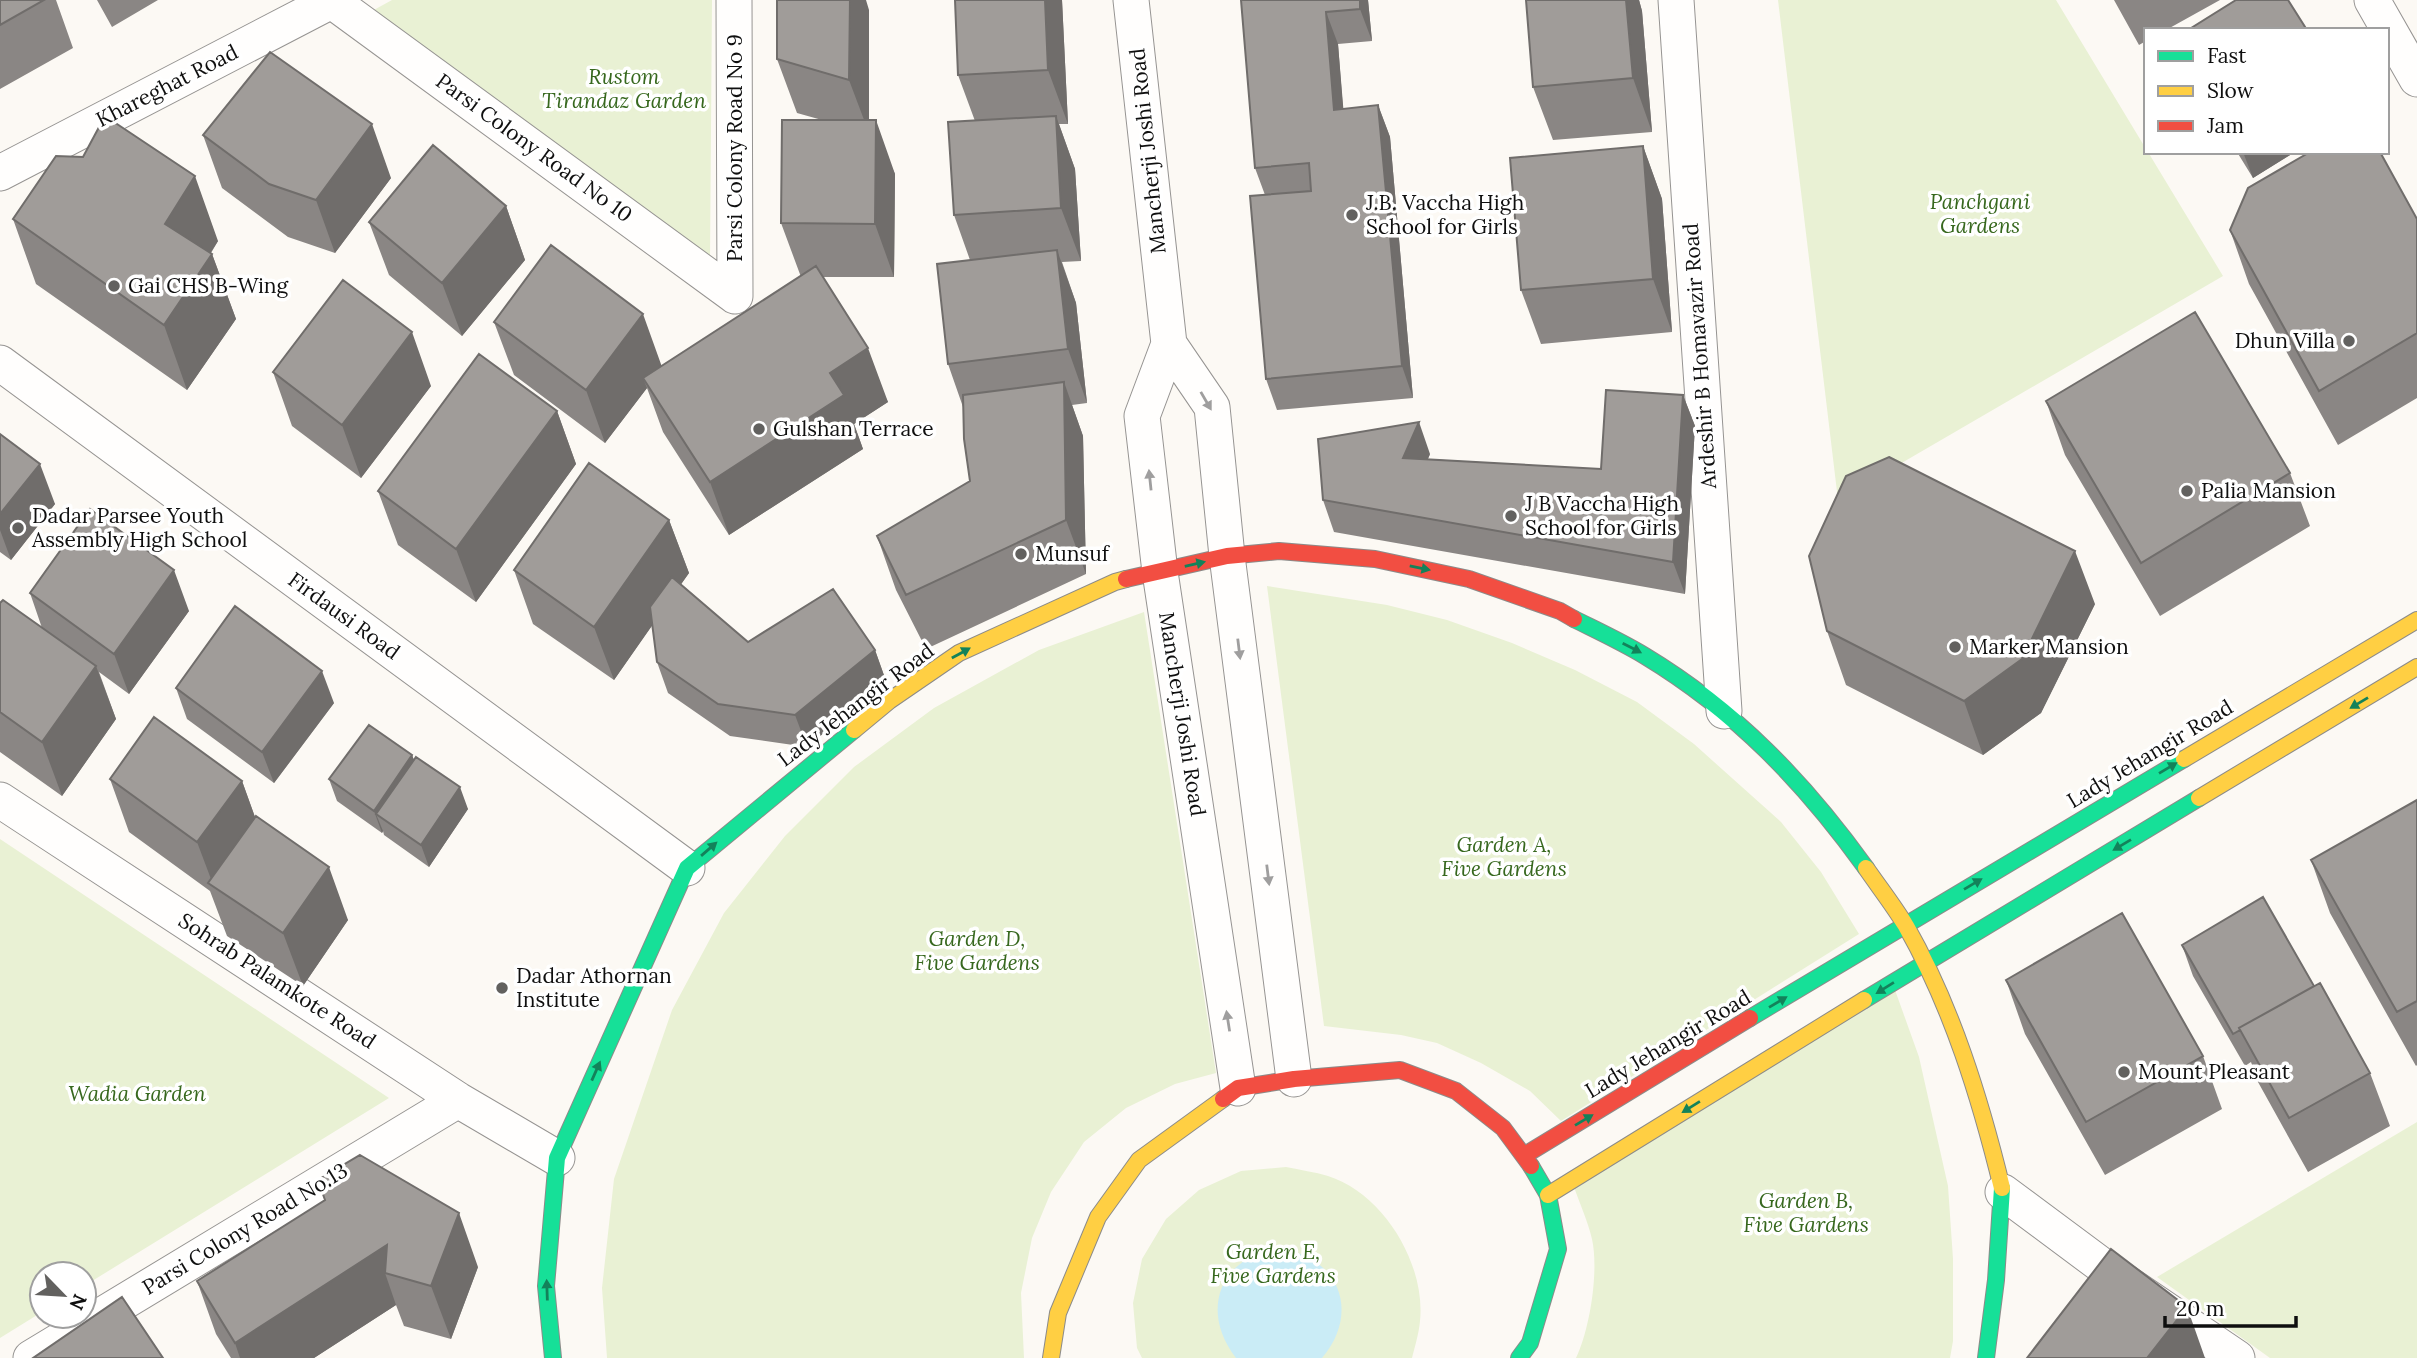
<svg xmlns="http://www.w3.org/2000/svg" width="2417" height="1358" viewBox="0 0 2417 1358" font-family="Lora,serif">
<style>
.green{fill:#e9f1d4}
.water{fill:#caecf6}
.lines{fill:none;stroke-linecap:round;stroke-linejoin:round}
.street-casing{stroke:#969492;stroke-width:37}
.fast-casing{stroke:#8c8b89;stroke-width:18}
.slow-casing{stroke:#8c8b89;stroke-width:18}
.jam-casing{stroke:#8c8b89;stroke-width:18}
.street{stroke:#fffefd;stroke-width:35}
.fast{stroke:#16e098;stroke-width:16}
.slow{stroke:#ffcf43;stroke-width:16}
.jam{stroke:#f24e42;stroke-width:16}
.wall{fill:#8a8684}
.shaded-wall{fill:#706d6b}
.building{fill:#a09c99;stroke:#706d6b;stroke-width:2}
.oneway{fill:#9f9e9e}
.oneway2{fill:#13825a}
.poi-dot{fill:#62615f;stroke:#fff;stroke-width:2.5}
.labels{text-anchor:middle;stroke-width:7;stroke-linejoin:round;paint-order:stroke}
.park-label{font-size:21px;font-style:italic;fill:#37681e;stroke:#fff}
.street-label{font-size:21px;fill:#0f0f0f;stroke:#fff}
.poi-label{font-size:21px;fill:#0f0f0f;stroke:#fff;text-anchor:start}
</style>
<rect width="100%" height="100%" fill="#fcf9f4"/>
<path class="green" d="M 392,0 L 712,0 L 710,261 L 372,11 Z
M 1778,0 L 2056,0 L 2146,149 L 2146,152 L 2148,152 L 2223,276 L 1838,500 Z
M 1267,586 L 1387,605 L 1447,620 L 1512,643 L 1575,670 L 1637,702 L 1694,744 L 1781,822 L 1821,872 L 1859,934 L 1561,1121 L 1530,1091 L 1481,1063 L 1437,1043 L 1401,1035 L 1324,1026 Z
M 1144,612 L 1216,1073 L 1175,1084 L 1126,1108 L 1084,1142 L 1051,1192 L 1032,1238 L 1021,1293 L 1024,1358 L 607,1358 L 602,1288 L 614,1179 L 672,1010 L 724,913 L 785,836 L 854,767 L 934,708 L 1039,650 Z
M 0,839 L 389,1098 L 84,1286 L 84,1274 L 42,1274 L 42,1312 L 0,1338 Z
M 1895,990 L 1919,1057 L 1948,1186 L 1953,1259 L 1953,1341 L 1950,1358 L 1576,1358 C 1590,1329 1599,1271 1592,1239 C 1588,1222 1580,1204 1574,1187 Z
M 2417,1122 L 2417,1358 L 2270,1358 L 2157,1277 Z
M 1286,1167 C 1300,1170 1315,1172 1328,1176 C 1383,1193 1426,1264 1420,1321 C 1419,1333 1415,1346 1412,1358 L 1142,1358 L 1137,1348 L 1133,1303 L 1142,1259 L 1166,1219 L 1199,1190 L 1241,1171 Z"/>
<path class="water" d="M 1280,1249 C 1339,1257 1361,1312 1322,1358 L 1236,1358 C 1199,1311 1220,1255 1280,1249 Z"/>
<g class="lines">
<g class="street-casing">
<path id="street" d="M 734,0 L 735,296
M 1131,0 L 1169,344 L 1142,416 L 1160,572 L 1238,1088
M 1676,0 L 1724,711
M 2372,0 L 2417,79
M 332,1 L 735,296
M 0,173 L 333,0
M 1169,344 L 1212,407 L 1227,556 L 1294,1079
M 0,363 L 687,868
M 0,800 L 458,1100 L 557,1158
M 2003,1192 L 2116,1276 L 2237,1358
M 31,1358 L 458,1100"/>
</g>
<g class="fast-casing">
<path id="fast" d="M 1574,619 C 1598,631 1622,642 1645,656 C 1736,711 1804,782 1866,868
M 1864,1000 L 2199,798
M 1750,1018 L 2184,759
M 553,1358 L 546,1286 L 557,1158 L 687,868 L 854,730
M 1519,1358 L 1530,1343 L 1558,1249 L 1548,1195 L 1531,1166
M 1986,1358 L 1996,1280 L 2002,1188"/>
</g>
<g class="slow-casing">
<path id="slow" d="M 854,730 L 889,701 L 959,653 L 1115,582 L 1126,579
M 2184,759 L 2417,620
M 2199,798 L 2417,667
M 1866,868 C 1879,887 1894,906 1906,926 C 1952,1007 1980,1098 2002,1188
M 1548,1195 L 1864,1000
M 1051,1358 L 1058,1313 L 1098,1217 L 1139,1160 L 1223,1099"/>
</g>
<g class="jam-casing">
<path id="jam" d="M 1126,579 L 1227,556 L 1279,551 L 1375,559 L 1469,579 L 1560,611 L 1574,619
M 1223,1099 L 1238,1088 L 1294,1079 L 1400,1070 L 1456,1091 L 1503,1128 L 1531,1166
M 1525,1155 L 1750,1018"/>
</g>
<use href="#street" class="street"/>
<use href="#fast" class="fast"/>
<use href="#slow" class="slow"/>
<use href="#jam" class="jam"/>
</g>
<path class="wall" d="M 0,0 L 56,0 L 73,48 L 0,89 Z
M 97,0 L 158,0 L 112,27 Z
M 1062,0 L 1068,124 L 1059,124 L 1075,169 L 1081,261 L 1062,262 L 1076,303 L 1087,403 L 1072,405 L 1083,436 L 1086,574 L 926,649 L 896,590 L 877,536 L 970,481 L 963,407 L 948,364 L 970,260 L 954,215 L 975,121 L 958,75 Z
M 1241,0 L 1368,0 L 1372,41 L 1338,44 L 1343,109 L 1378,105 L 1390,137 L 1413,398 L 1277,410 L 1266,379 L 1265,195 L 1255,168 Z
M 1526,0 L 1639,0 L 1642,11 L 1652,132 L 1553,140 L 1533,87 Z
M 2114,0 L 2220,0 L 2166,30 L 2146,30 L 2146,41 L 2139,45 Z
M 869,10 L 869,120 L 895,174 L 894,277 L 823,277 L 888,402 L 854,424 L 863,449 L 729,535 L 663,432 L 647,388 L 605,443 L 514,375 L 494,322 L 662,366 L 801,277 L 781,223 L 822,120 L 797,113 L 777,59 Z
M 203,135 L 391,178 L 335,253 L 288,237 L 222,188 Z
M 1643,146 L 1662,199 L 1672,332 L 1541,344 L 1521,290 Z
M 2237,152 L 2295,152 L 2253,178 Z
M 506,206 L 525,260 L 462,336 L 389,275 L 369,222 Z
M 13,219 L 218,241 L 211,253 L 212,254 L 236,319 L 187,390 L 36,284 Z
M 2417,219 L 2417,398 L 2338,445 L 2249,284 L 2230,230 Z
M 273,372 L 431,386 L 361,478 L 292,426 Z
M 1683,395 L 1695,426 L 1685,594 L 1334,532 L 1323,500 L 1430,454 L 1428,459 L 1601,469 Z
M 2046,401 L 2290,473 L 2310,526 L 2160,616 L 2065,455 Z
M 557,411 L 576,464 L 476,602 L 398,545 L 378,491 Z
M 0,434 L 55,504 L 11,560 L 0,552 Z
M 669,520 L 689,573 L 681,584 L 748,642 L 875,650 L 886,681 L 807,747 L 730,736 L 668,693 L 657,662 L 652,625 L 614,680 L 533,624 L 514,570 Z
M 30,593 L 189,611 L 129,694 L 99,672 L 116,719 L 62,796 L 0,752 L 0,603 L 42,628 Z
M 2095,604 L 2041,713 L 1983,755 L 1846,685 L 1827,631 Z
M 176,688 L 334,703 L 274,783 L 187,719 Z
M 412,755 L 414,760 L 468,809 L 429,867 L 384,835 L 383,831 L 382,833 L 337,801 L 329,779 Z
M 110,779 L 242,781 L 255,817 L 348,920 L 303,986 L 227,936 L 210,891 L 129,832 Z
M 2417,800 L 2417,1065 L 2416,1066 L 2330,913 L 2311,860 Z
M 2182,945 L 2314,986 L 2370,1073 L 2390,1126 L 2308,1172 L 2258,1082 L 2251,1062 L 2245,1066 L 2193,976 Z
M 2006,980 L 2203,1056 L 2222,1109 L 2105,1175 L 2025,1034 Z
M 478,1267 L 451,1339 L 404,1326 L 396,1305 L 314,1358 L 231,1358 L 216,1334 L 197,1281 Z"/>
<path class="shaded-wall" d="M 850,0 L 866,0 L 869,10 L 869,133 L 849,80 Z
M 1045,0 L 1062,0 L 1068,124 L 1048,70 Z
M 1360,0 L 1368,0 L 1372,41 L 1360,9 Z
M 1626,0 L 1639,0 L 1642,11 L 1652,132 L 1633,78 Z
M 1326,12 L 1338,44 L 1346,141 L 1334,110 Z
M 1378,105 L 1390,137 L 1413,398 L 1402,366 Z
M 1056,116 L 1075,169 L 1081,261 L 1061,208 Z
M 876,120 L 895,174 L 894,277 L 875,224 Z
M 372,124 L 391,178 L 335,253 L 316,200 Z
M 1643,146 L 1662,199 L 1672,332 L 1653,279 Z
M 2243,152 L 2295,152 L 2253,178 Z
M 195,176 L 218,241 L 188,288 L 165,224 Z
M 506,206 L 525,260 L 462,336 L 442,283 Z
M 1057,250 L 1076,303 L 1087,403 L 1068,349 Z
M 212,254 L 236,319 L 187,390 L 164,325 Z
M 643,314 L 662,367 L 643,378 L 647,388 L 605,443 L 586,390 Z
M 412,332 L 431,386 L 361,478 L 342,425 Z
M 868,348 L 888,402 L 854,424 L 863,449 L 729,535 L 710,482 L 830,373 Z
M 1064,382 L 1083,436 L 1086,574 L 1066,520 Z
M 1683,395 L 1695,426 L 1685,594 L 1673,562 Z
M 557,411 L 576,464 L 476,602 L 456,549 Z
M 1419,422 L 1430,454 L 1414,489 L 1403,458 Z
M 40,464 L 55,504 L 11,560 L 0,530 L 0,514 Z
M 669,520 L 689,573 L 614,680 L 594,627 Z
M 2075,551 L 2095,604 L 2041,713 L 1983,755 L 1964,701 Z
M 174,570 L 189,611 L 129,694 L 114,654 Z
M 875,650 L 886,681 L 807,747 L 795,715 Z
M 96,666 L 116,719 L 62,796 L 42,742 Z
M 322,671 L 334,703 L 274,783 L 262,752 Z
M 412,755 L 420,777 L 376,814 L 383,831 L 382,833 L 374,811 Z
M 242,781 L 261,834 L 214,887 L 197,842 Z
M 460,787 L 468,809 L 429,867 L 421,845 Z
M 329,867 L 348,920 L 303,986 L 283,933 Z
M 459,1213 L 478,1267 L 451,1339 L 431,1286 Z
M 387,1245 L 385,1273 L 396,1305 L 314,1358 L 240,1358 L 235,1343 Z
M 2187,1307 L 2205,1358 L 2147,1358 Z"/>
<path class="building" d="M 0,0 L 44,0 L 0,25 Z
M 777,0 L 850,0 L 849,80 L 777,59 Z
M 955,0 L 1045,0 L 1048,70 L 958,75 Z
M 1241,0 L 1360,0 L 1360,9 L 1326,12 L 1334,110 L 1378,105 L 1402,366 L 1266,379 L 1250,196 L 1311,191 L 1309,163 L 1255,168 Z
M 1526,0 L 1626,0 L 1633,78 L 1533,87 Z
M 2236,0 L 2288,0 L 2307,30 L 2188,30 Z
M 270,52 L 372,124 L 316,200 L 269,184 L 203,135 Z
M 105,116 L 195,176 L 165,224 L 212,254 L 164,325 L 13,219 L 56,156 L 83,157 Z
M 1056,116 L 1061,208 L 954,215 L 948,122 Z
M 782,120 L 876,120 L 875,224 L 781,223 Z
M 433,145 L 506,206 L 442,283 L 369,222 Z
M 1643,146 L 1653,279 L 1521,290 L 1510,158 Z
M 2310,152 L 2380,152 L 2417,219 L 2417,333 L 2319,391 L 2230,230 L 2248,188 Z
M 551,245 L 643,314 L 586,390 L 494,322 Z
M 1057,250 L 1068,349 L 948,364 L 937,264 Z
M 816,266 L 868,348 L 830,373 L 844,395 L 710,482 L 643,378 Z
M 343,280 L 412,332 L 342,425 L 273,372 Z
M 2195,312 L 2290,473 L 2141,563 L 2046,401 Z
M 479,354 L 557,411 L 456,549 L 378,491 Z
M 1064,382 L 1066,520 L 906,595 L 877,536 L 970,481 L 964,439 L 963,395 Z
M 1606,390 L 1683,395 L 1673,562 L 1323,500 L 1318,439 L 1419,422 L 1403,458 L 1601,469 Z
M 0,434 L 40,464 L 0,514 Z
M 1889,457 L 2075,551 L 2022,659 L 1964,701 L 1827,631 L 1809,556 L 1846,476 Z
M 589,463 L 669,520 L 594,627 L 514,570 Z
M 90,509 L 174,570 L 114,654 L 30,593 Z
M 672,577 L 748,642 L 833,589 L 875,650 L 795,715 L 718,704 L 657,662 L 650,607 Z
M 3,600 L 96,666 L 42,742 L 0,712 L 0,603 Z
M 235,606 L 322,671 L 262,752 L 176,688 Z
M 154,717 L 242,781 L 197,842 L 110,779 Z
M 369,725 L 412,755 L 374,811 L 329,779 Z
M 416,757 L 460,787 L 421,845 L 376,814 Z
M 2417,800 L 2417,1001 L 2397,1012 L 2311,860 Z
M 256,816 L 329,867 L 283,933 L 208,883 Z
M 2263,897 L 2314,986 L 2239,1028 L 2240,1030 L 2233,1034 L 2182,945 Z
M 2122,913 L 2203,1056 L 2086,1122 L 2006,980 Z
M 2320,983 L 2370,1073 L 2289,1118 L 2239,1028 Z
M 360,1155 L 459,1213 L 431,1286 L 385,1273 L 387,1245 L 235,1343 L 197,1281 L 325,1200 L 318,1180 Z
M 2111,1249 L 2187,1307 L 2147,1358 L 2027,1358 Z
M 122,1297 L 163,1358 L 33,1358 Z"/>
<defs><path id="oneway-solid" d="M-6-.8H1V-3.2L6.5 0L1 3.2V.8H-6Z" transform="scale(1.75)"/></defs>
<g class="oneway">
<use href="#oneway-solid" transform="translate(1206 401) rotate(60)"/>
<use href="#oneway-solid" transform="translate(1150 480) rotate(-96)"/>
<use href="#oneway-solid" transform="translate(1239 649) rotate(83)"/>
<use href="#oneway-solid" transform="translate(1268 875) rotate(83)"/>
<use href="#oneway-solid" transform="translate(1228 1021) rotate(-99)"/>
</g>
<g class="oneway2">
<use href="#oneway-solid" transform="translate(1195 564) rotate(-13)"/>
<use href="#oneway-solid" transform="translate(1420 568) rotate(12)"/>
<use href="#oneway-solid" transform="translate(1632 648) rotate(27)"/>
<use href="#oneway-solid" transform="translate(961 653) rotate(-29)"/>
<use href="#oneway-solid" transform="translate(2359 703) rotate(149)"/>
<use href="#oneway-solid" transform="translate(2168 768) rotate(-31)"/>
<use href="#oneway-solid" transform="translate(2122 845) rotate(149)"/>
<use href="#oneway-solid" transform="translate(709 849) rotate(-41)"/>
<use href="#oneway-solid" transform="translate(1973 884) rotate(-31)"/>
<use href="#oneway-solid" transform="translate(1885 988) rotate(148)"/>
<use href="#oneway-solid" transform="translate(1778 1002) rotate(-31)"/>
<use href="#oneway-solid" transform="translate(596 1071) rotate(-66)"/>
<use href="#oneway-solid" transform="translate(1691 1107) rotate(148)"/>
<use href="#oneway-solid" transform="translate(1584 1120) rotate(-31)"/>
<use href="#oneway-solid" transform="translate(547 1290) rotate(-92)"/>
</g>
<g class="poi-dot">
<circle cx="1352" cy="215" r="7"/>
<circle cx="114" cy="286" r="7"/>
<circle cx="2349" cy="341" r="7"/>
<circle cx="759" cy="429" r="7"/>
<circle cx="2187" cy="491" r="7"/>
<circle cx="1511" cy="516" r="7"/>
<circle cx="18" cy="528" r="7"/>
<circle cx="1021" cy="554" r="7"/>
<circle cx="1955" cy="647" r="7"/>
<circle cx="502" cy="988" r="7"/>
<circle cx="2124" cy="1072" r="7"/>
</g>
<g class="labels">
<g class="park-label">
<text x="624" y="84">Rustom<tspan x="624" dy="24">Tirandaz Garden</tspan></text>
<text x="1980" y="209">Panchgani<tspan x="1980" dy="24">Gardens</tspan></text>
<text x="1504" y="852">Garden A,<tspan x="1504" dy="24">Five Gardens</tspan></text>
<text x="977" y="946">Garden D,<tspan x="977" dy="24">Five Gardens</tspan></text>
<text x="137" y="1101">Wadia Garden</text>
<text x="1806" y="1208">Garden B,<tspan x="1806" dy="24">Five Gardens</tspan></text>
<text x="1273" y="1259">Garden E,<tspan x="1273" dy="24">Five Gardens</tspan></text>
</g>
<g class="street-label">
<text transform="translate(167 86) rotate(-27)" y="7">Khareghat Road</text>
<text transform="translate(534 148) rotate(36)" y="7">Parsi Colony Road No 10</text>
<text transform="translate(735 148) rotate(-90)" y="7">Parsi Colony Road No 9</text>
<text transform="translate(1148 151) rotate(-96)" y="7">Mancherji Joshi Road</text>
<text transform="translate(1700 356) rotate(-94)" y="7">Ardeshir B Homavazir Road</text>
<text transform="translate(344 616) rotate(36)" y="7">Firdausi Road</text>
<text transform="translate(856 705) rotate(-37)" y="7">Lady Jehangir Road</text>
<text transform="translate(1182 714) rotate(81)" y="7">Mancherji Joshi Road</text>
<text transform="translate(2150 754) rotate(-31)" y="7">Lady Jehangir Road</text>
<text transform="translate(277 981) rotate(33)" y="7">Sohrab Palamkote Road</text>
<text transform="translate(1668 1044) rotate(-31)" y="7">Lady Jehangir Road</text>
<text transform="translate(245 1229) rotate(-31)" y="7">Parsi Colony Road No.13</text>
</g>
<g class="poi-label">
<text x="1366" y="210">J.B. Vaccha High<tspan x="1366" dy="24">School for Girls</tspan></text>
<text x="128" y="293">Gai CHS B-Wing</text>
<text x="2335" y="348" text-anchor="end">Dhun Villa</text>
<text x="773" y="436">Gulshan Terrace</text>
<text x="2201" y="498">Palia Mansion</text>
<text x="1525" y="511">J B Vaccha High<tspan x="1525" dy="24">School for Girls</tspan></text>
<text x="32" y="523">Dadar Parsee Youth<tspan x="32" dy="24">Assembly High School</tspan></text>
<text x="1035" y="561">Munsuf</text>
<text x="1969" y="654">Marker Mansion</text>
<text x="516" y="983">Dadar Athornan<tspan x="516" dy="24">Institute</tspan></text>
<text x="2138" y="1079">Mount Pleasant</text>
</g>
</g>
<rect x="2144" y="28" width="245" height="126" fill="#ffffff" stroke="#9f9f9f" stroke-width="2"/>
<rect x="2158" y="51" width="35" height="10" fill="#16e098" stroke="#9f9f9f" stroke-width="2"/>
<text x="2207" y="63" font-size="21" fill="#0f0f0f">Fast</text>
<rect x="2158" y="86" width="35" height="10" fill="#ffcf43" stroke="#9f9f9f" stroke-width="2"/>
<text x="2207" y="98" font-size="21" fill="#0f0f0f">Slow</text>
<rect x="2158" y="121" width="35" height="10" fill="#f24e42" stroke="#9f9f9f" stroke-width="2"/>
<text x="2207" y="133" font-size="21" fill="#0f0f0f">Jam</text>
<g transform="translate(63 1295) rotate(115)"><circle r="33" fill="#ffffff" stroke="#9f9f9f" stroke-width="2"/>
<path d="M0-5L12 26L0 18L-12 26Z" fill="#62615f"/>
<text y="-10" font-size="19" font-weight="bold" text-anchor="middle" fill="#0f0f0f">N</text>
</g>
<path d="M2165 1316v10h131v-10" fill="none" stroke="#0f0f0f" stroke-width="3.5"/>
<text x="2176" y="1316" font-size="21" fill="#0f0f0f" stroke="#ffffff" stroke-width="5" paint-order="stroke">20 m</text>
</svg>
